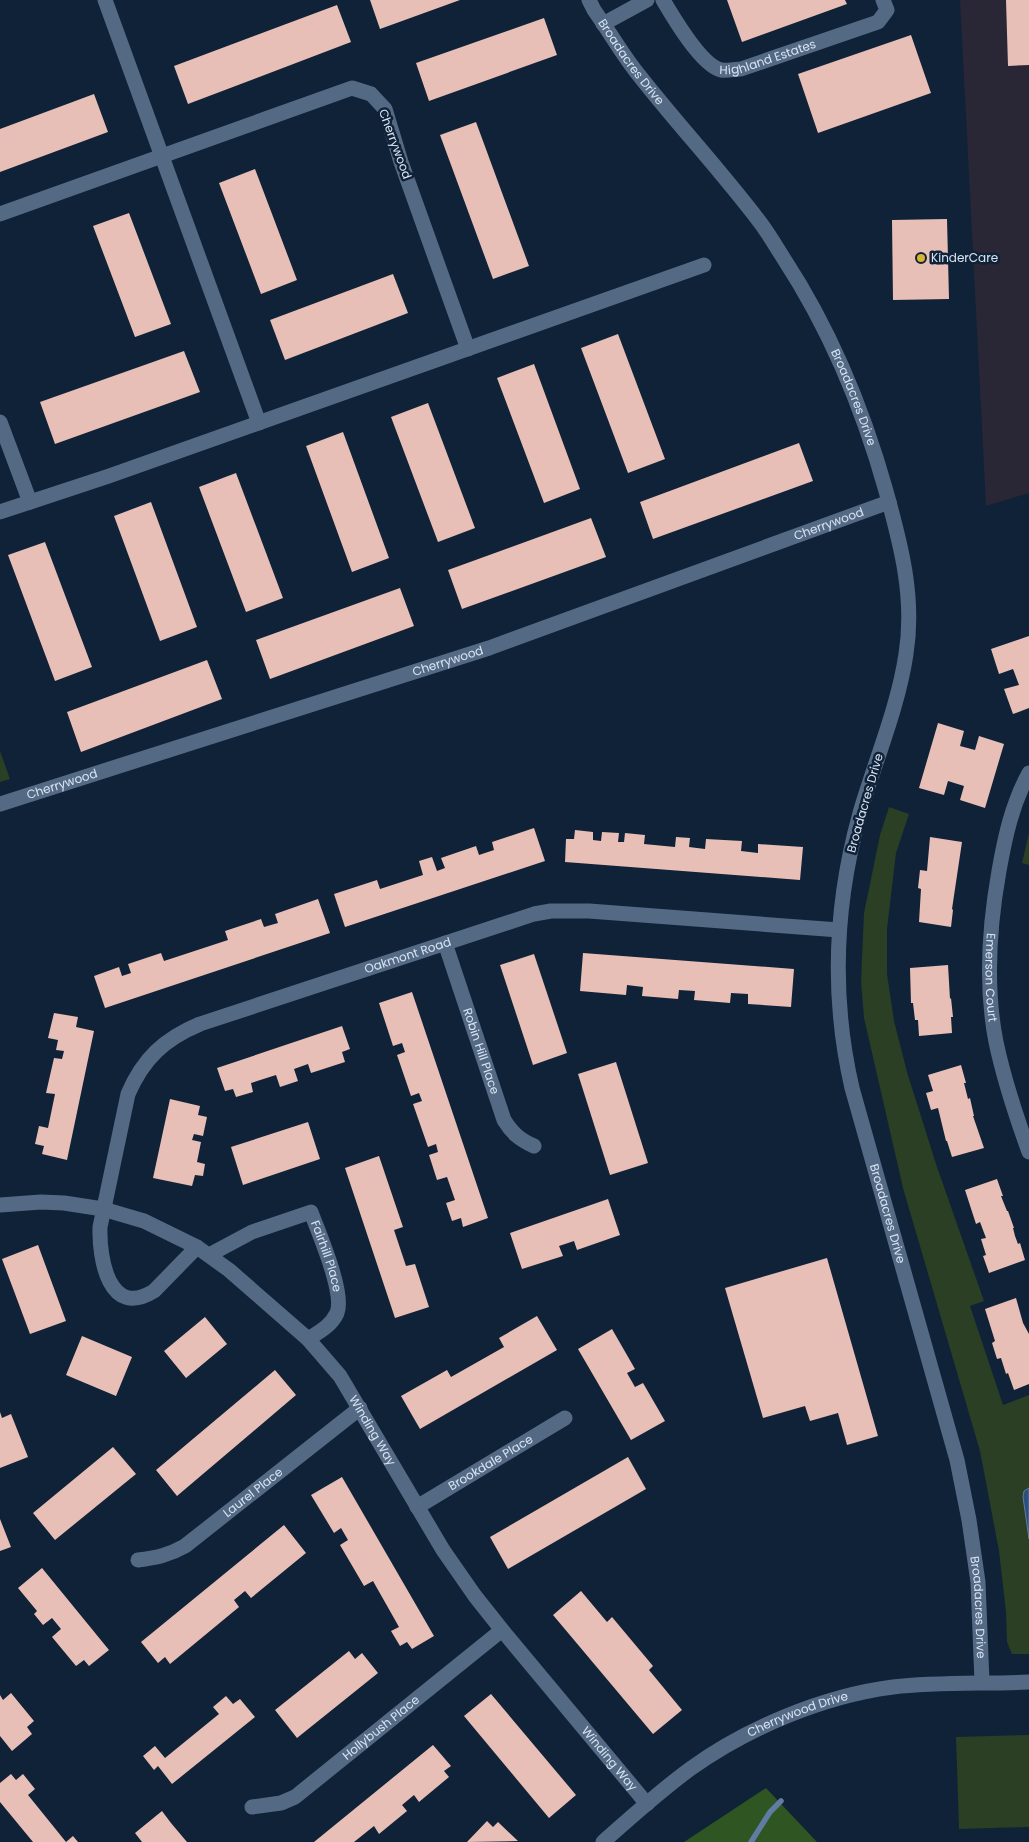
<svg xmlns="http://www.w3.org/2000/svg" width="1029" height="1842" viewBox="0 0 1029 1842" font-family="Poppins,sans-serif">
<style>
.commercial{fill:#292636}
.green{fill:#2a3f23}
.forest{fill:#2f5522}
.water{fill:#2c4f7f;stroke:#607ca2}
.lines{fill:none;stroke-linecap:round;stroke-linejoin:round}
.stream{stroke:#607ca2;stroke-width:5.5}
.building{fill:#e8bfb6}
.street{stroke:#546a84;stroke-width:15}
.poi-dot{fill:#d8b434;stroke:#0f2238;stroke-width:2}
.labels{text-anchor:middle;stroke-width:5;stroke-linejoin:round;paint-order:stroke}
.street-label{font-size:12px;fill:#d8e4f3;stroke:#0f2238}
.poi-label{font-size:12px;fill:#d8e4f3;stroke:#0f2238;text-anchor:start}
</style>
<rect width="100%" height="100%" fill="#0f2238"/>
<path class="commercial" d="M 960,0 L 1029,0 L 1029,493 L 986,506 Z"/>
<path class="green" d="M 0,751 L 10,779 L 0,782 Z
M 889,807 L 909,814 L 896,853 L 887,929 L 887,974 L 894,1021 L 907,1072 L 936,1164 L 984,1301 L 970,1306 L 1003,1405 L 1029,1395 L 1029,1654 L 1012,1654 L 1007,1642 L 1006,1612 L 999,1551 L 980,1451 L 903,1188 L 864,1018 L 861,981 L 864,913 L 880,835 Z
M 1029,833 L 1029,865 L 1022,863 Z
M 1029,1735 L 1029,1827 L 959,1829 L 956,1737 Z"/>
<path class="forest" d="M 766,1788 L 817,1842 L 684,1842 Z"/>
<path class="water" d="M 1029,1488 L 1029,1539 L 1023,1497 L 1024,1491 Z"/>
<g class="lines">
<path class="stream" d="M 751,1842 L 770,1812 L 781,1801"/>
</g>
<path class="building" d="M 370,0 L 460,0 L 380,29 Z
M 727,0 L 845,0 L 847,4 L 742,42 Z
M 1006,0 L 1029,0 L 1029,65 L 1008,66 Z
M 337,5 L 351,42 L 188,104 L 174,66 Z
M 544,18 L 557,55 L 429,101 L 416,63 Z
M 911,35 L 931,93 L 818,133 L 798,74 Z
M 94,94 L 108,132 L 0,172 L 0,129 Z
M 476,122 L 529,266 L 493,279 L 440,135 Z
M 255,169 L 297,280 L 261,294 L 219,183 Z
M 129,213 L 171,324 L 135,337 L 93,226 Z
M 947,219 L 949,299 L 893,300 L 892,220 Z
M 393,274 L 408,313 L 285,360 L 270,320 Z
M 618,334 L 665,459 L 628,473 L 581,348 Z
M 184,351 L 200,392 L 55,444 L 40,402 Z
M 534,364 L 580,489 L 544,503 L 497,378 Z
M 428,403 L 475,528 L 438,542 L 391,417 Z
M 343,432 L 389,558 L 352,572 L 306,446 Z
M 799,443 L 813,481 L 653,539 L 640,502 Z
M 236,473 L 283,598 L 246,612 L 199,487 Z
M 151,502 L 197,627 L 160,641 L 114,516 Z
M 591,518 L 606,557 L 462,609 L 448,570 Z
M 45,542 L 92,667 L 55,681 L 8,555 Z
M 400,588 L 414,626 L 270,679 L 256,640 Z
M 1029,636 L 1029,708 L 1013,714 L 1004,689 L 1019,685 L 1013,669 L 999,674 L 991,649 Z
M 207,660 L 222,699 L 81,752 L 67,712 Z
M 938,723 L 964,731 L 960,746 L 975,750 L 979,736 L 1004,744 L 985,808 L 960,800 L 964,786 L 948,781 L 944,795 L 919,788 Z
M 534,828 L 545,861 L 345,927 L 334,894 L 377,880 L 380,889 L 423,875 L 419,861 L 432,857 L 437,871 L 445,868 L 441,858 L 476,846 L 479,855 L 494,850 L 492,842 Z
M 575,830 L 593,832 L 593,840 L 601,841 L 602,832 L 619,833 L 618,842 L 624,842 L 625,833 L 645,835 L 644,844 L 675,847 L 676,837 L 690,838 L 689,847 L 705,849 L 706,839 L 742,841 L 741,851 L 758,853 L 758,844 L 803,847 L 800,880 L 565,862 L 566,839 L 574,839 Z
M 930,837 L 962,842 L 952,909 L 953,910 L 951,927 L 919,922 L 921,889 L 918,888 L 920,870 L 927,871 Z
M 318,899 L 330,933 L 105,1008 L 94,976 L 119,967 L 122,976 L 131,973 L 128,964 L 161,953 L 164,961 L 228,940 L 225,931 L 261,919 L 264,927 L 278,923 L 275,914 Z
M 583,953 L 794,969 L 791,1007 L 748,1004 L 748,994 L 731,993 L 730,1003 L 694,1000 L 695,991 L 679,990 L 678,999 L 642,996 L 643,987 L 627,985 L 626,995 L 580,991 Z
M 534,954 L 567,1053 L 533,1065 L 500,965 Z
M 948,965 L 950,999 L 951,998 L 953,1017 L 951,1017 L 952,1033 L 919,1036 L 918,1020 L 915,1020 L 913,1003 L 911,1003 L 910,968 Z
M 412,992 L 488,1218 L 463,1227 L 461,1218 L 452,1221 L 446,1203 L 455,1200 L 447,1177 L 437,1180 L 429,1155 L 438,1152 L 436,1144 L 428,1147 L 413,1104 L 422,1101 L 419,1093 L 411,1096 L 397,1055 L 405,1052 L 402,1043 L 393,1046 L 379,1003 Z
M 54,1013 L 78,1017 L 76,1027 L 94,1031 L 67,1160 L 42,1154 L 44,1146 L 35,1144 L 39,1126 L 48,1128 L 55,1094 L 46,1093 L 54,1058 L 62,1059 L 64,1051 L 56,1050 L 58,1040 L 48,1038 Z
M 342,1026 L 350,1049 L 342,1052 L 345,1062 L 311,1073 L 308,1064 L 294,1069 L 298,1081 L 280,1087 L 276,1075 L 251,1083 L 253,1092 L 236,1097 L 233,1089 L 225,1091 L 217,1068 Z
M 616,1062 L 648,1163 L 610,1175 L 578,1074 Z
M 961,1065 L 966,1083 L 964,1083 L 968,1099 L 970,1098 L 974,1116 L 973,1116 L 984,1148 L 952,1157 L 947,1141 L 946,1141 L 938,1108 L 931,1110 L 926,1093 L 933,1091 L 928,1075 Z
M 170,1099 L 200,1106 L 198,1115 L 207,1117 L 203,1136 L 194,1134 L 192,1140 L 201,1142 L 197,1162 L 205,1164 L 203,1176 L 195,1175 L 192,1186 L 153,1178 Z
M 308,1122 L 320,1159 L 243,1185 L 231,1147 Z
M 379,1156 L 403,1227 L 394,1230 L 406,1266 L 415,1264 L 429,1307 L 395,1318 L 345,1168 Z
M 997,1179 L 1003,1196 L 1001,1196 L 1007,1211 L 1008,1211 L 1014,1228 L 1013,1228 L 1015,1236 L 1018,1244 L 1020,1243 L 1025,1260 L 989,1273 L 983,1256 L 986,1255 L 981,1239 L 986,1238 L 980,1222 L 976,1224 L 965,1190 Z
M 608,1199 L 620,1235 L 577,1250 L 574,1241 L 559,1246 L 563,1256 L 522,1269 L 510,1233 Z
M 38,1245 L 66,1321 L 30,1334 L 2,1259 Z
M 827,1258 L 878,1436 L 847,1445 L 838,1413 L 810,1421 L 805,1406 L 763,1418 L 725,1288 Z
M 1016,1298 L 1023,1323 L 1029,1334 L 1029,1384 L 1014,1390 L 1008,1373 L 1006,1374 L 1001,1358 L 997,1359 L 992,1343 L 995,1341 L 985,1309 Z
M 537,1316 L 557,1350 L 420,1429 L 401,1396 L 447,1370 L 451,1377 L 504,1347 L 499,1338 Z
M 205,1317 L 227,1344 L 186,1378 L 164,1351 Z
M 612,1329 L 635,1369 L 627,1373 L 635,1387 L 643,1383 L 665,1421 L 631,1440 L 578,1349 Z
M 82,1336 L 132,1357 L 116,1396 L 66,1375 Z
M 275,1370 L 296,1395 L 177,1496 L 156,1470 Z
M 0,1412 L 2,1418 L 11,1414 L 28,1457 L 0,1468 Z
M 113,1447 L 136,1474 L 55,1540 L 33,1513 Z
M 628,1457 L 646,1489 L 508,1569 L 490,1537 Z
M 342,1477 L 434,1636 L 412,1649 L 407,1642 L 400,1646 L 391,1631 L 399,1627 L 373,1581 L 364,1586 L 340,1545 L 348,1540 L 341,1528 L 334,1533 L 311,1495 Z
M 0,1519 L 11,1547 L 0,1551 Z
M 284,1525 L 306,1553 L 251,1598 L 245,1591 L 234,1600 L 239,1607 L 170,1664 L 165,1657 L 158,1663 L 141,1642 Z
M 42,1568 L 109,1650 L 89,1666 L 84,1660 L 76,1666 L 52,1637 L 61,1629 L 52,1618 L 43,1625 L 34,1614 L 37,1611 L 18,1588 Z
M 581,1591 L 607,1622 L 612,1617 L 653,1666 L 649,1670 L 682,1710 L 653,1734 L 553,1615 Z
M 349,1651 L 355,1659 L 362,1653 L 378,1673 L 297,1738 L 275,1710 Z
M 11,1693 L 34,1721 L 27,1727 L 32,1734 L 12,1751 L 0,1736 L 0,1695 L 3,1700 Z
M 491,1694 L 576,1795 L 549,1818 L 464,1716 Z
M 226,1696 L 233,1704 L 240,1699 L 255,1717 L 172,1784 L 158,1766 L 154,1770 L 143,1756 L 155,1746 L 165,1758 L 219,1714 L 213,1707 Z
M 433,1745 L 451,1766 L 444,1771 L 449,1777 L 419,1802 L 414,1795 L 402,1805 L 407,1811 L 379,1834 L 374,1826 L 354,1842 L 314,1842 Z
M 11,1774 L 16,1780 L 23,1774 L 35,1789 L 28,1795 L 66,1842 L 73,1836 L 78,1842 L 33,1842 L 0,1802 L 0,1783 Z
M 162,1811 L 171,1823 L 187,1842 L 142,1842 L 135,1833 Z
M 487,1821 L 493,1827 L 498,1822 L 518,1841 L 467,1842 Z"/>
<g class="lines">
<g class="street">
<path d="M 105,0 L 259,423"/>
<path id="s1" d="M 589,0 L 594,10 C 609,31 622,54 638,74 C 678,125 723,173 762,225 C 770,236 777,248 784,259 C 831,331 863,409 886,491 C 901,545 915,598 906,654 C 898,708 875,761 860,813 C 835,903 831,997 852,1088 L 957,1460 L 969,1520 L 978,1582 L 982,1682"/>
<path id="s2" d="M 663,0 C 673,17 701,65 721,70 C 727,71 735,69 741,69 L 878,22 L 887,10 L 883,0"/>
<path d="M 603,24 L 647,0"/>
<path d="M 0,214 L 352,88 L 371,94 L 385,109 L 401,162 L 468,349"/>
<path d="M 0,422 L 30,502"/>
<path d="M 0,512 L 109,476 L 704,265"/>
<path id="s3" d="M 1029,773 C 1012,804 1005,837 999,871 C 989,927 985,986 996,1042 C 1004,1080 1016,1116 1029,1152"/>
<path id="s4" d="M 0,804 L 489,648 L 889,502"/>
<path id="s5" d="M 445,943 L 504,1120 C 512,1133 520,1140 534,1146"/>
<path id="s6" d="M 0,1205 L 41,1202 L 64,1203 L 103,1209 L 144,1221 L 197,1247 L 229,1270 L 308,1339 L 340,1376 L 443,1550 L 475,1596 L 502,1630 L 647,1804"/>
<path id="s7" d="M 197,1247 L 154,1291 C 109,1319 99,1259 100,1227 L 128,1094 C 143,1059 164,1039 200,1024 L 534,914 L 551,911 L 589,911 L 839,930"/>
<path id="s8" d="M 209,1255 L 252,1232 L 311,1212 C 319,1234 345,1293 337,1313 C 331,1326 319,1332 308,1339"/>
<path id="s9" d="M 417,1507 L 565,1418"/>
<path id="s10" d="M 138,1560 C 156,1558 169,1555 185,1546 L 360,1408"/>
<path id="s11" d="M 252,1807 L 281,1803 L 295,1797 L 502,1630"/>
<path id="s12" d="M 603,1842 C 631,1817 660,1791 690,1769 C 747,1728 823,1696 893,1687 C 938,1682 983,1684 1029,1682"/>
</g>
</g>
<circle class="poi-dot" cx="921" cy="258" r="5"/>
<g class="labels">
<g class="street-label">
<text dy="4" stroke="none"><textPath href="#s2" startOffset="141">Highland Estates</textPath></text>
<text dy="4" stroke="none"><textPath href="#s1" startOffset="75">Broadacres Drive</textPath></text>
<text transform="translate(395 144) rotate(70)" y="4">Cherrywood</text>
<text dy="4" stroke="none"><textPath href="#s1" startOffset="480">Broadacres Drive</textPath></text>
<text dy="4" stroke="none"><textPath href="#s4" startOffset="875">Cherrywood</textPath></text>
<text dy="4" stroke="none"><textPath href="#s4" startOffset="470">Cherrywood</textPath></text>
<text dy="4" stroke="none"><textPath href="#s4" startOffset="65">Cherrywood</textPath></text>
<text transform="translate(865 803) rotate(-74)" y="4">Broadacres Drive</text>
<text dy="4" stroke="none"><textPath href="#s7" startOffset="628">Oakmont Road</textPath></text>
<text dy="4" stroke="none"><textPath href="#s3" startOffset="210">Emerson Court</textPath></text>
<text dy="4" stroke="none"><textPath href="#s5" startOffset="114">Robin Hill Place</textPath></text>
<text dy="4" stroke="none"><textPath href="#s1" startOffset="1319">Broadacres Drive</textPath></text>
<text dy="4" stroke="none"><textPath href="#s8" startOffset="158">Fairhill Place</textPath></text>
<text dy="4" stroke="none"><textPath href="#s6" startOffset="462">Winding Way</textPath></text>
<text dy="4" stroke="none"><textPath href="#s9" startOffset="86">Brookdale Place</textPath></text>
<text dy="4" stroke="none"><textPath href="#s10" startOffset="136">Laurel Place</textPath></text>
<text dy="4" stroke="none"><textPath href="#s1" startOffset="1724">Broadacres Drive</textPath></text>
<text dy="4" stroke="none"><textPath href="#s12" startOffset="235">Cherrywood Drive</textPath></text>
<text dy="4" stroke="none"><textPath href="#s11" startOffset="155">Hollybush Place</textPath></text>
<text dy="4" stroke="none"><textPath href="#s6" startOffset="868">Winding Way</textPath></text>
</g>
<g class="poi-label">
<text x="931" y="262">KinderCare</text>
</g>
</g>
</svg>
